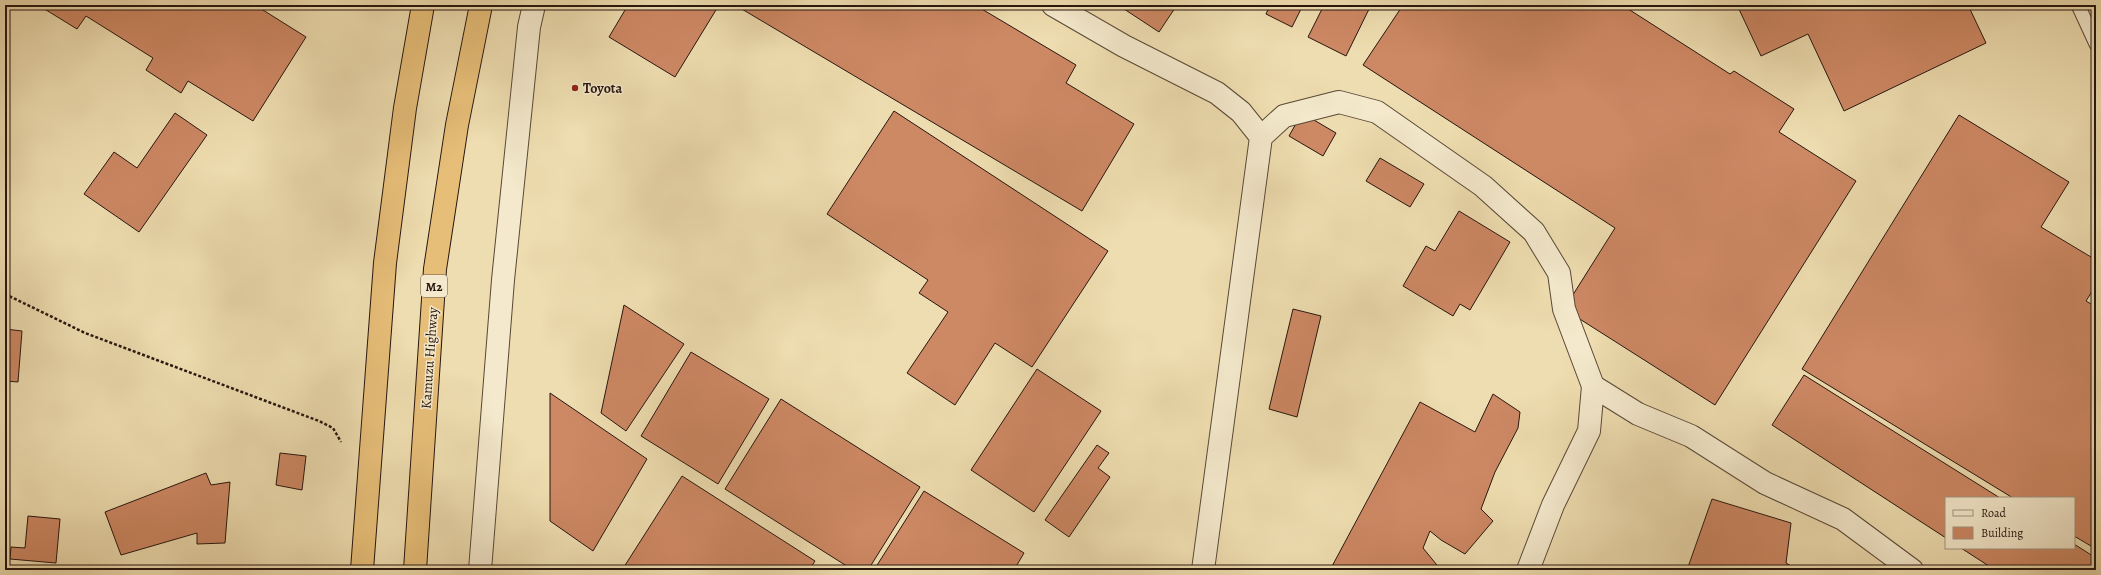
<svg xmlns="http://www.w3.org/2000/svg" width="2101" height="575" viewBox="0 0 2101 575" font-family="Alegreya,serif">
<style>
.building{fill:#cd8864;stroke:#27160f}
.lines{fill:none;stroke-linecap:round;stroke-linejoin:round}
.service-casing{stroke:#594837;stroke-width:15}
.minor-casing{stroke:#594837;stroke-width:24}
.trunk-casing{stroke:#27160f;stroke-width:24}
.path{stroke:#27160f;stroke-width:2.5;stroke-dasharray:3 2;stroke-linecap:butt}
.service{stroke:#f4e9cc;stroke-width:13}
.minor{stroke:#f4e9cc;stroke-width:22}
.trunk{stroke:#e7be78;stroke-width:22}
.poi-dot{fill:#8f2418;stroke:#f4e9cc;stroke-width:1.5}
.labels{text-anchor:middle;stroke-width:3;stroke-linejoin:round;paint-order:stroke}
.shield{fill:#f4e9cc;stroke:#645548;stroke-width:1}
.shield-label{font-size:13px;font-weight:bold;fill:#27160f}
.poi-label{font-size:14px;font-weight:bold;fill:#27160f;stroke:#f4e9cc;text-anchor:start}
.street-label{font-size:14px;fill:#27160f;stroke:#f4e9cc}
</style>
<rect width="100%" height="100%" fill="#eeddb0"/>
<filter id="stains"><feTurbulence type="fractalNoise" baseFrequency=".005" numOctaves="4"/><feColorMatrix values="0 0 0 0 .2 0 0 0 0 .09 0 0 0 0 .02 0 0 0 .5 -.17"/></filter>
<radialGradient id="worn" r=".72"><stop offset=".6" stop-color="#630" stop-opacity="0"/><stop offset="1" stop-color="#630" stop-opacity=".3"/></radialGradient>
<path class="building" d="M 38,5 L 255,5 L 306,37 L 253,121 L 188,81 L 181,93 L 146,70 L 153,58 L 86,16 L 77,29 Z
M 628,5 L 719,5 L 675,77 L 609,37 Z
M 735,5 L 975,5 L 1076,65 L 1066,83 L 1134,124 L 1082,211 Z
M 1118,5 L 1177,5 L 1159,32 Z
M 1270,5 L 1303,5 L 1292,27 L 1266,14 Z
M 1324,5 L 1371,5 L 1346,56 L 1308,37 Z
M 1403,5 L 1622,5 L 1730,74 L 1734,71 L 1794,109 L 1779,132 L 1856,181 L 1715,405 L 1564,309 L 1615,228 L 1363,65 Z
M 1737,5 L 1968,5 L 1986,43 L 1844,111 L 1808,34 L 1761,56 Z
M 894,111 L 1108,251 L 1032,367 L 995,343 L 955,405 L 907,373 L 948,312 L 919,293 L 928,280 L 827,214 Z
M 175,113 L 207,135 L 139,232 L 84,194 L 114,152 L 137,168 Z
M 1302,113 L 1336,133 L 1323,156 L 1289,136 Z
M 1959,115 L 2069,182 L 2041,227 L 2096,260 L 2096,285 L 2086,301 L 2096,307 L 2096,549 L 2074,536 L 2074,498 L 2013,498 L 1802,369 Z
M 1380,158 L 1424,184 L 1410,207 L 1366,181 Z
M 1459,211 L 1510,242 L 1470,310 L 1460,304 L 1453,316 L 1403,286 L 1426,246 L 1435,251 Z
M 624,305 L 684,344 L 626,431 L 601,413 Z
M 1293,309 L 1321,316 L 1297,417 L 1269,409 Z
M 5,329 L 22,331 L 18,382 L 5,381 Z
M 691,352 L 769,399 L 718,484 L 641,436 Z
M 1037,369 L 1101,411 L 1034,512 L 971,470 Z
M 1804,375 L 2000,498 L 1946,498 L 1946,538 L 1772,425 Z
M 550,393 L 647,459 L 593,551 L 550,521 Z
M 1493,394 L 1520,412 L 1518,428 L 1495,472 L 1481,509 L 1493,521 L 1465,554 L 1441,540 L 1430,531 L 1423,548 L 1441,570 L 1330,570 L 1420,402 L 1475,432 Z
M 781,399 L 920,487 L 868,570 L 853,570 L 725,489 Z
M 1097,445 L 1109,453 L 1098,468 L 1110,477 L 1069,537 L 1045,520 Z
M 280,453 L 306,456 L 302,490 L 276,485 Z
M 206,473 L 211,485 L 230,482 L 225,543 L 197,544 L 197,533 L 121,555 L 105,512 Z
M 682,476 L 815,561 L 809,570 L 622,570 Z
M 924,491 L 1024,553 L 1014,570 L 874,570 Z
M 1712,499 L 1791,523 L 1786,563 L 1798,570 L 1687,570 Z
M 28,516 L 60,519 L 56,563 L 10,559 L 11,547 L 25,548 Z
M 2074,544 L 2096,558 L 2096,570 L 2043,570 L 2034,565 L 2031,570 L 1995,570 L 1961,548 L 2074,548 Z"/>
<g class="lines">
<g class="service-casing">
<path id="service" d="M 2078,5 L 2096,44"/>
</g>
<g class="minor-casing">
<path id="minor" d="M 1053,5 L 1124,46 L 1217,93 L 1241,112 L 1261,137 L 1203,570
M 1261,137 L 1284,116 L 1339,102 L 1377,112 L 1483,186 L 1534,232 L 1559,273 L 1564,309 L 1593,386 L 1589,431 L 1553,505 L 1528,570
M 1593,386 L 1638,414 L 1691,436 L 1765,483 L 1843,519 L 1912,570
M 480,570 L 503,280 L 529,27 L 534,5"/>
</g>
<g class="trunk-casing">
<path id="trunk" d="M 362,570 L 385,263 L 405,108 L 423,5
M 415,570 L 435,269 L 457,125 L 481,5"/>
</g>
<path class="path" d="M 5,294 L 85,333 L 319,421 L 333,428 L 341,442"/>
<use href="#service" class="service"/>
<use href="#minor" class="minor"/>
<use href="#trunk" class="trunk"/>
</g>
<circle class="poi-dot" cx="575" cy="88" r="4"/>
<g class="labels">
<rect class="shield" x="421" y="275" width="26" height="22" rx="3"/>
<g class="shield-label">
<text x="434" y="291">M2</text>
</g>
<g class="poi-label">
<text x="583" y="93">Toyota</text>
</g>
<g class="street-label">
<text transform="translate(429 358) rotate(-86)" y="5">Kamuzu Highway</text>
</g>
</g>
<rect width="2101" height="575" fill="none" stroke="#eeddb0" stroke-width="20"/>
<rect x="6" y="6" width="2089" height="563" fill="none" stroke="#27160f" stroke-width="2"/>
<rect x="10" y="10" width="2081" height="555" fill="none" stroke="#27160f"/>
<rect x="1945" y="497" width="130" height="52" fill="#f4e9cc" stroke="#a29580"/>
<rect x="1953" y="510" width="20" height="6" fill="#f4e9cc" stroke="#a29580"/>
<text x="1981" y="517" font-size="12" fill="#27160f">Road</text>
<rect x="1953" y="527" width="20" height="12" fill="#cd8864" stroke="#a29580"/>
<text x="1981" y="537" font-size="12" fill="#27160f">Building</text>
<rect width="100%" height="100%" filter="url(#stains)"/>
<rect width="100%" height="100%" fill="url(#worn)"/>
</svg>
